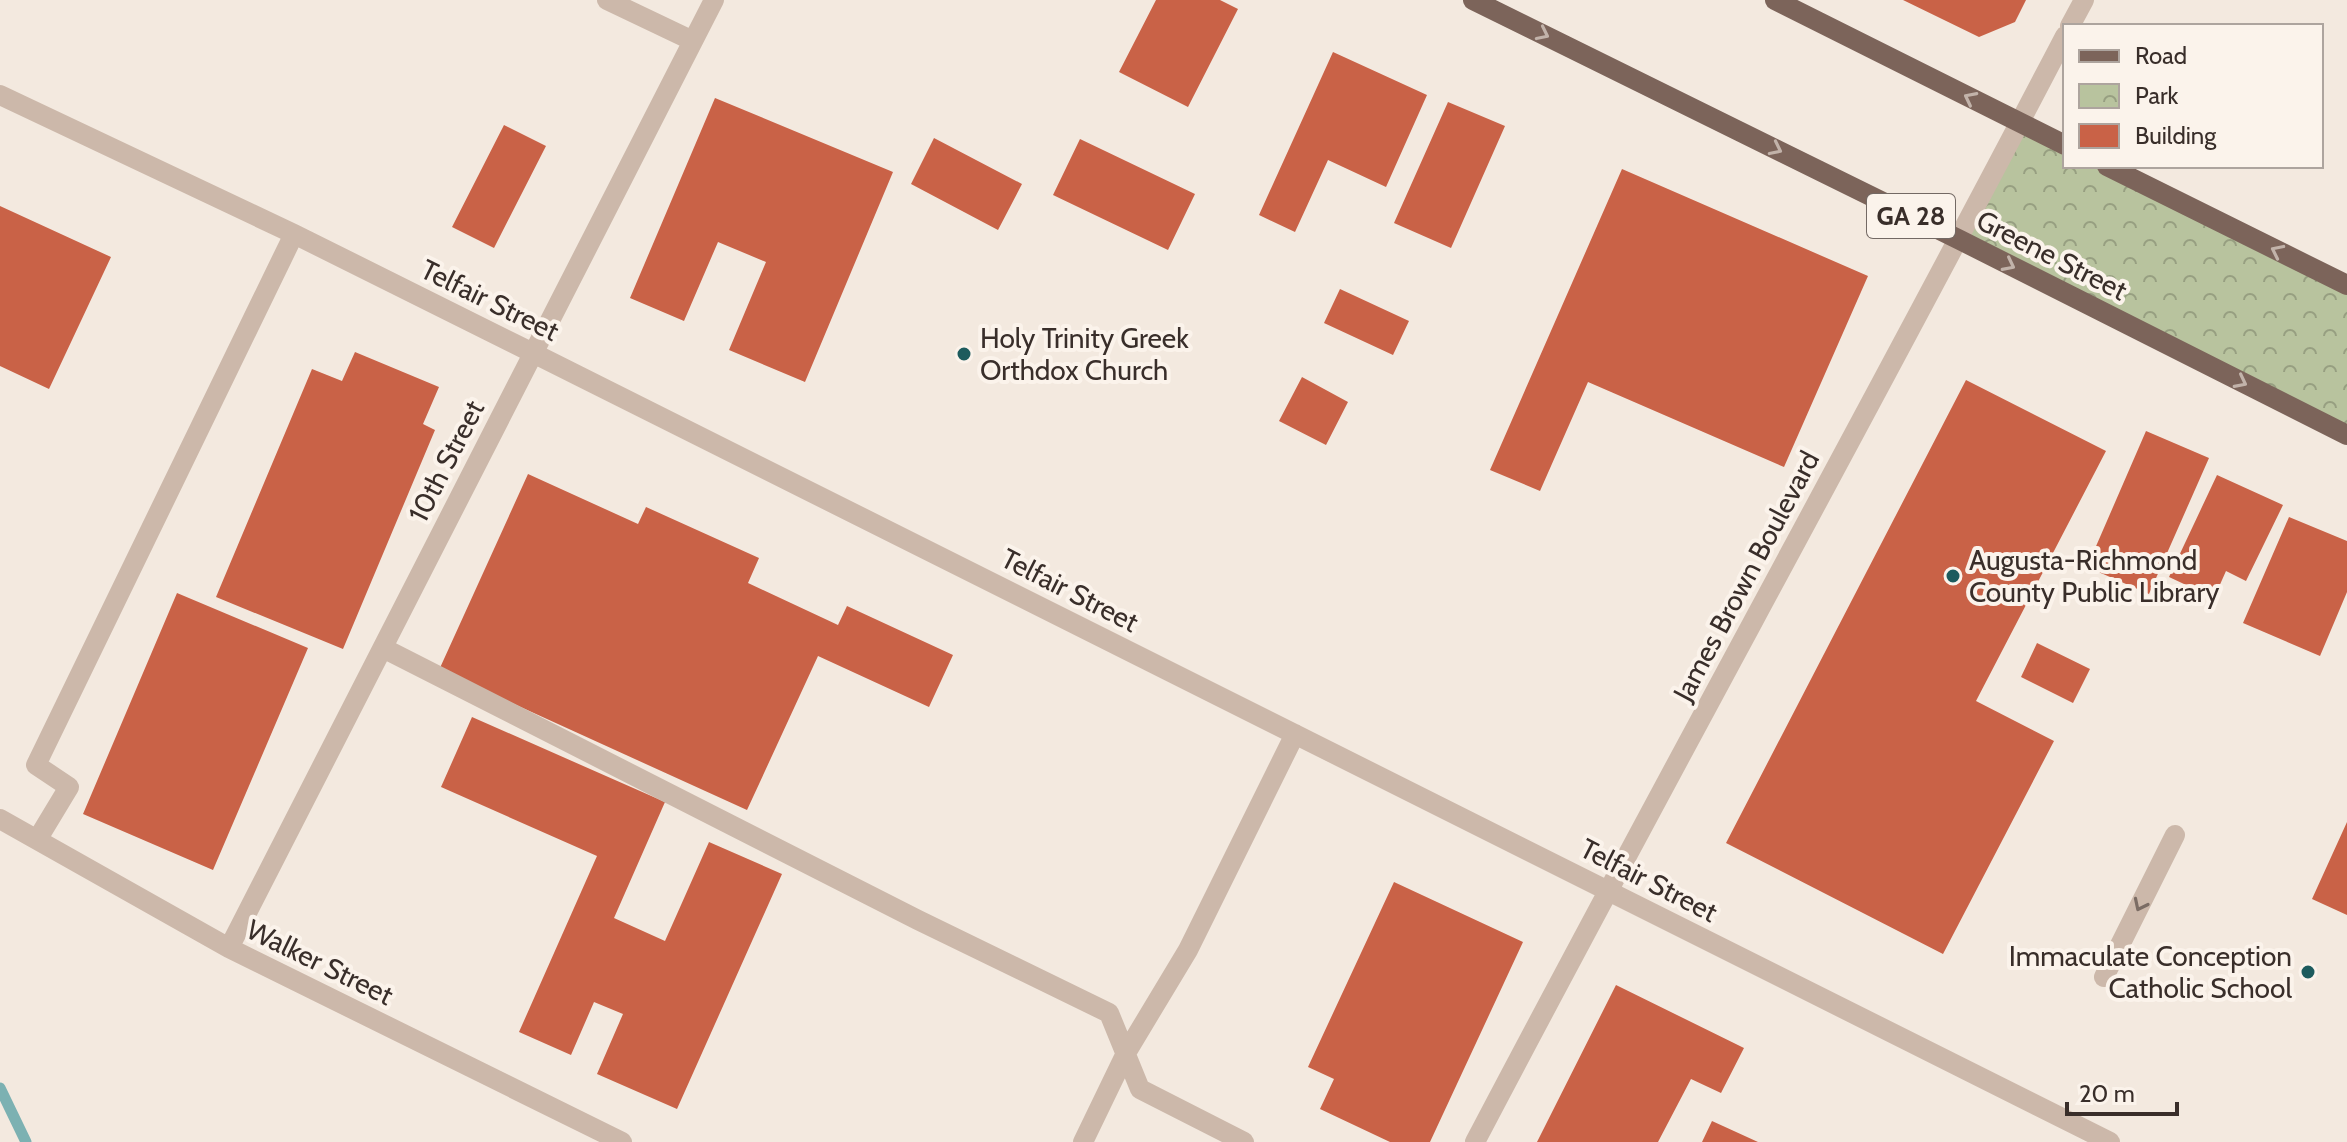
<svg xmlns="http://www.w3.org/2000/svg" width="2347" height="1142" viewBox="0 0 2347 1142" font-family="Cabin,sans-serif">
<style>
.park{fill:url(#park-crowns)}
.lines{fill:none;stroke-linecap:round;stroke-linejoin:round}
.stream{stroke:#7cb1b2;stroke-width:11}
.building{fill:#c96247}
.minor{stroke:#ccb8aa;stroke-width:20}
.major{stroke:#7c645a;stroke-width:20}
.oneway{stroke:#c2b3aa}
.oneway2{stroke:#7b6c64}
.poi-dot{fill:#1d5b5d;stroke:#fbf3eb;stroke-width:3}
.labels{text-anchor:middle;stroke-width:8;stroke-linejoin:round;paint-order:stroke}
.shield{fill:#fbf3eb;stroke:#736964;stroke-width:2}
.shield-label{font-size:26px;font-weight:bold;fill:#392e2a}
.street-label{font-size:28px;fill:#392e2a;stroke:#fbf3eb}
.poi-label{font-size:28px;fill:#392e2a;stroke:#fbf3eb;text-anchor:start}
</style>
<defs>
<pattern id="park-crowns" width="20" height="18" patternUnits="userSpaceOnUse" patternTransform="scale(2)"><rect width="20" height="18" fill="#b8c39e"/><path d="M2 6a3 3 0 1 1 6 0M12 15a3 3 0 1 1 6 0" fill="none" stroke="#979f81"/></pattern>
</defs>
<rect width="100%" height="100%" fill="#f3e9df"/>
<path class="park" d="M 2020,123 L 2065,145 L 2065,166 L 2107,166 L 2347,285 L 2347,435 L 1960,240 Z"/>
<g class="lines">
<path class="stream" d="M 0,1088 L 26,1142"/>
</g>
<path class="building" d="M 1156,0 L 1220,0 L 1238,9 L 1188,107 L 1119,72 Z
M 1903,0 L 2026,0 L 2015,22 L 1979,37 Z
M 1333,52 L 1427,95 L 1386,187 L 1328,160 L 1295,232 L 1259,215 Z
M 715,98 L 893,172 L 805,382 L 729,350 L 766,262 L 718,242 L 684,321 L 630,298 Z
M 1448,102 L 1505,126 L 1451,248 L 1394,223 Z
M 504,125 L 546,146 L 494,248 L 452,227 Z
M 934,138 L 1022,184 L 998,230 L 911,184 Z
M 1080,139 L 1195,194 L 1168,250 L 1053,195 Z
M 1622,169 L 1868,276 L 1784,467 L 1588,382 L 1540,491 L 1490,470 Z
M 0,206 L 111,257 L 49,389 L 0,366 Z
M 1340,289 L 1409,321 L 1393,355 L 1324,323 Z
M 355,352 L 439,387 L 423,424 L 435,430 L 343,649 L 216,597 L 312,369 L 342,381 Z
M 1302,377 L 1348,402 L 1326,445 L 1279,421 Z
M 1966,380 L 2106,451 L 1976,701 L 2054,741 L 1943,954 L 1726,843 Z
M 2146,431 L 2209,458 L 2149,594 L 2087,567 Z
M 528,474 L 638,524 L 646,507 L 759,558 L 748,583 L 838,625 L 847,606 L 953,655 L 929,707 L 818,656 L 747,810 L 439,670 Z
M 2217,475 L 2283,505 L 2246,581 L 2226,571 L 2214,598 L 2169,577 Z
M 2289,517 L 2347,541 L 2347,592 L 2320,656 L 2243,623 Z
M 177,593 L 308,648 L 213,870 L 83,814 Z
M 2037,643 L 2090,669 L 2073,703 L 2021,677 Z
M 472,717 L 665,802 L 614,918 L 665,941 L 709,842 L 782,874 L 677,1109 L 597,1074 L 623,1014 L 594,1002 L 571,1055 L 519,1032 L 597,856 L 441,787 Z
M 2347,822 L 2347,915 L 2312,899 Z
M 1394,882 L 1523,942 L 1430,1142 L 1390,1142 L 1320,1109 L 1334,1079 L 1308,1067 Z
M 1616,985 L 1744,1048 L 1721,1093 L 1691,1079 L 1658,1142 L 1537,1142 Z
M 1712,1121 L 1758,1142 L 1702,1142 Z"/>
<g class="lines">
<path class="minor" d="M 607,0 L 693,41
M 2070,26 L 2084,0
M 0,95 L 294,234 L 533,353 L 2110,1142
M 383,648 L 918,920 L 1109,1013 L 1140,1089 L 1244,1142
M 0,819 L 229,948 L 622,1142
M 37,840 L 69,787 L 36,765 L 294,234
M 229,948 L 714,0
M 2104,977 L 2175,835
M 1083,1142 L 1126,1053 L 1188,950 L 1295,734
M 1475,1142 C 1669,772 1872,407 2065,36"/>
<path class="major" d="M 1473,0 L 1960,240 L 2347,435
M 1775,0 L 2065,145
M 2107,166 L 2347,285"/>
</g>
<defs><path id="oneway-chevron" d="M-2-3.5L2.5 0L-2 3.5" fill="none" stroke-width="1.6" stroke-linecap="round" stroke-linejoin="round" transform="scale(2)"/></defs>
<g class="oneway">
<use href="#oneway-chevron" transform="translate(1543 34) rotate(26)"/>
<use href="#oneway-chevron" transform="translate(1970 98) rotate(-153)"/>
<use href="#oneway-chevron" transform="translate(1776 149) rotate(26)"/>
<use href="#oneway-chevron" transform="translate(2277 251) rotate(-154)"/>
<use href="#oneway-chevron" transform="translate(2009 265) rotate(27)"/>
<use href="#oneway-chevron" transform="translate(2241 382) rotate(27)"/>
</g>
<use class="oneway2" href="#oneway-chevron" transform="translate(2140 905) rotate(116)"/>
<g class="poi-dot">
<circle cx="964" cy="354" r="8"/>
<circle cx="1953" cy="576" r="8"/>
<circle cx="2308" cy="972" r="8"/>
</g>
<g class="labels">
<rect class="shield" x="1867" y="194" width="88" height="44" rx="6"/>
<g class="shield-label">
<text x="1911" y="225">GA 28</text>
</g>
<g class="street-label">
<text transform="translate(2052 255) rotate(27)" y="10">Greene Street</text>
<text transform="translate(490 300) rotate(26)" y="10">Telfair Street</text>
<text transform="translate(446 461) rotate(-63)" y="10">10th Street</text>
<text transform="translate(1746 576) rotate(-62)" y="10">James Brown Boulevard</text>
<text transform="translate(1070 590) rotate(27)" y="10">Telfair Street</text>
<text transform="translate(1649 880) rotate(27)" y="10">Telfair Street</text>
<text transform="translate(320 962) rotate(26)" y="10">Walker Street</text>
</g>
<g class="poi-label">
<text x="980" y="348">Holy Trinity Greek<tspan x="980" dy="32">Orthdox Church</tspan></text>
<text x="1969" y="570">Augusta-Richmond<tspan x="1969" dy="32">County Public Library</tspan></text>
<text x="2292" y="966" text-anchor="end">Immaculate Conception<tspan x="2292" dy="32">Catholic School</tspan></text>
</g>
</g>
<rect x="2063" y="24" width="260" height="144" fill="#fbf3eb" stroke="#ada49e" stroke-width="2"/>
<rect x="2079" y="50" width="40" height="12" fill="#7c645a" stroke="#ada49e" stroke-width="2"/>
<text x="2135" y="64" font-size="24" fill="#392e2a">Road</text>
<rect x="2079" y="84" width="40" height="24" fill="url(#park-crowns)" stroke="#ada49e" stroke-width="2"/>
<text x="2135" y="104" font-size="24" fill="#392e2a">Park</text>
<rect x="2079" y="124" width="40" height="24" fill="#c96247" stroke="#ada49e" stroke-width="2"/>
<text x="2135" y="144" font-size="24" fill="#392e2a">Building</text>
<path d="M2067 1102v12h110v-12" fill="none" stroke="#392e2a" stroke-width="4"/>
<text x="2079" y="1102" font-size="24" fill="#392e2a" stroke="#fbf3eb" stroke-width="6" paint-order="stroke">20 m</text>
</svg>
